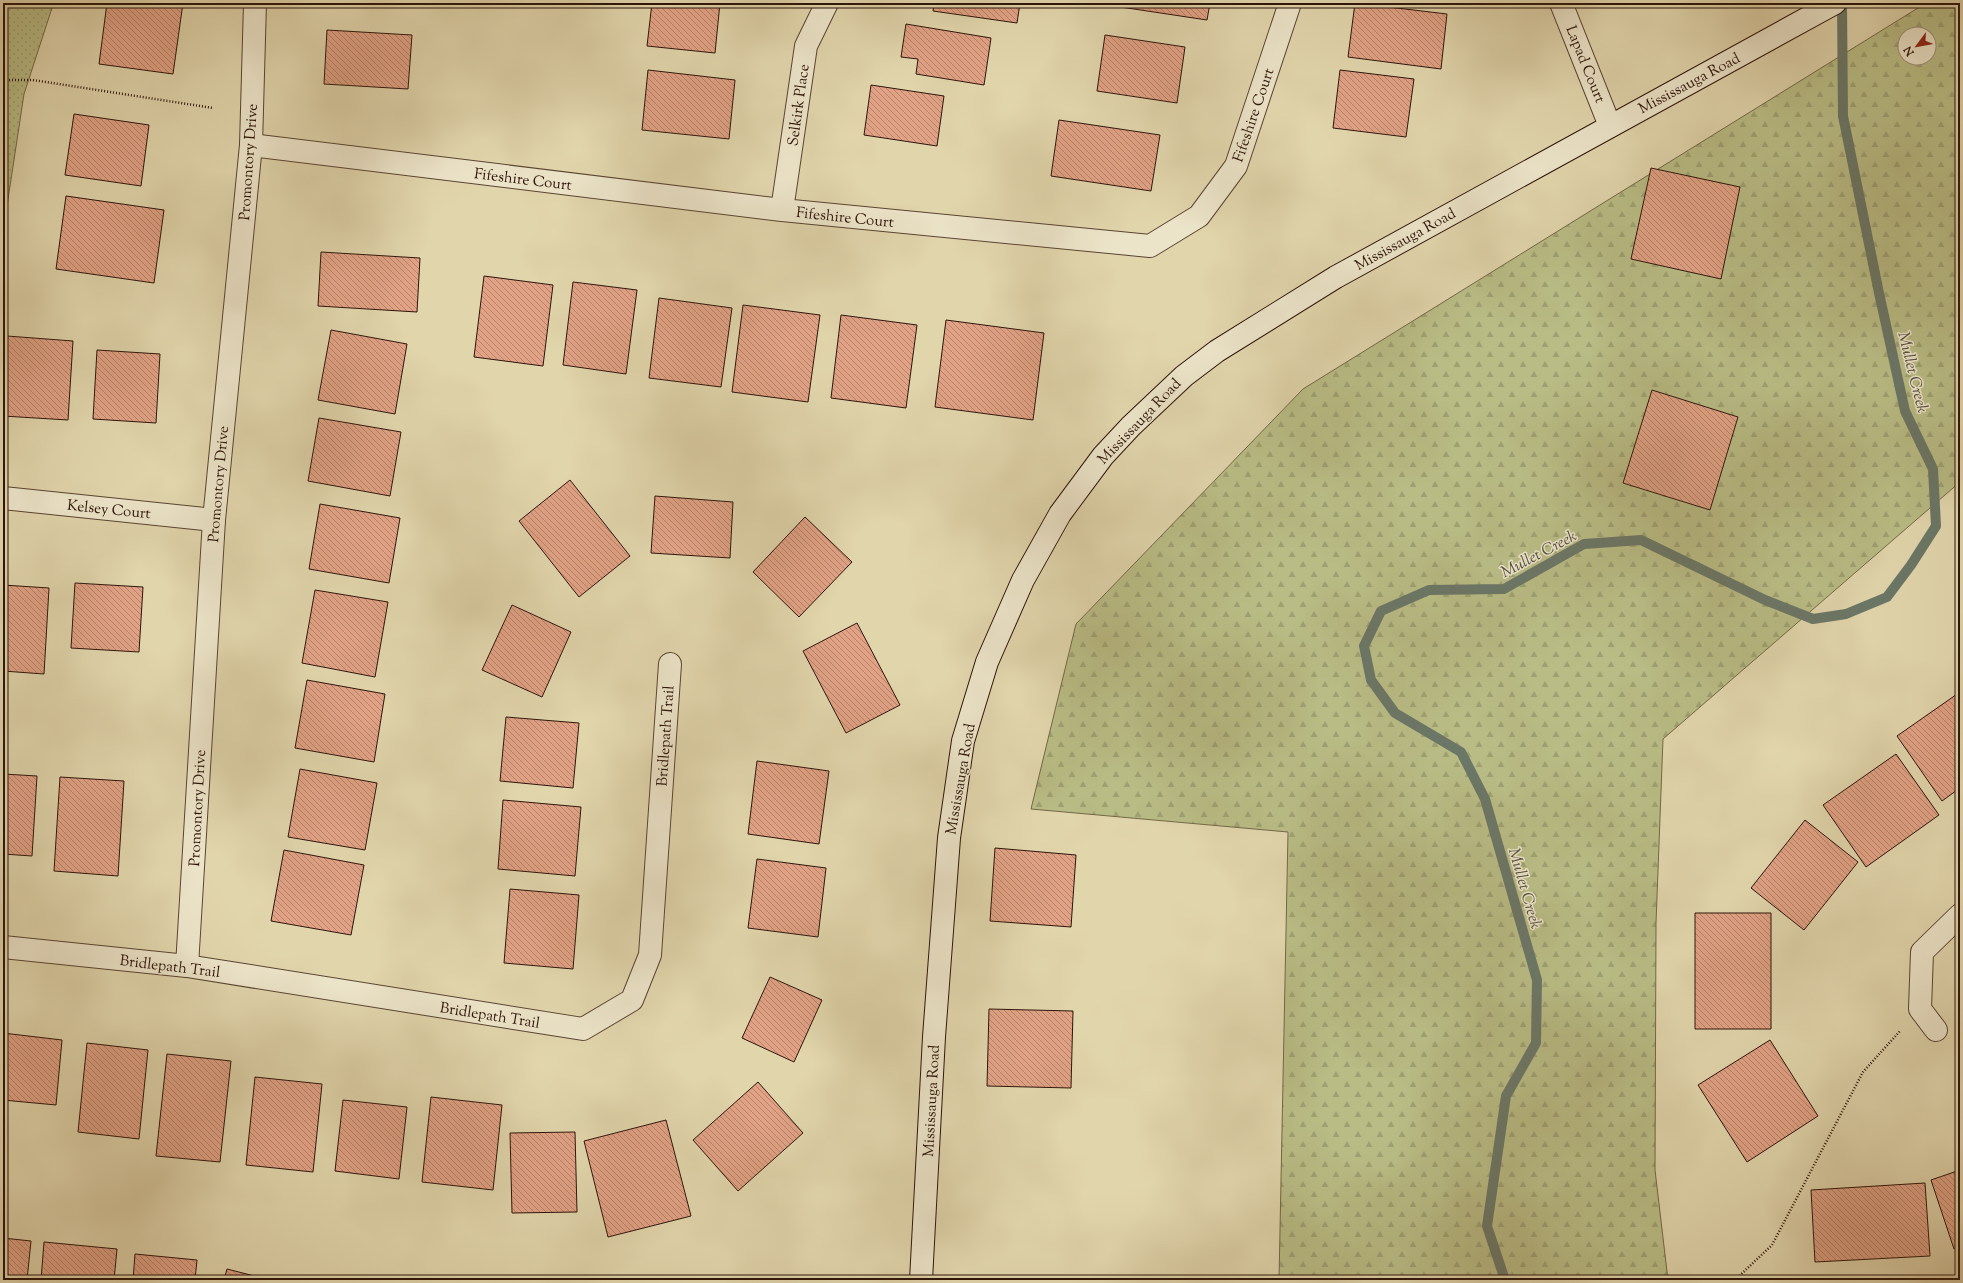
<svg xmlns="http://www.w3.org/2000/svg" width="1963" height="1283" viewBox="0 0 1963 1283" font-family="'Sorts Mill Goudy',serif">
<style>
.forest{fill:url(#forest-firs);stroke:#736847;fill-rule:evenodd}
.park{fill:url(#park-dots);stroke:#736847}
.lines{fill:none;stroke-linecap:round;stroke-linejoin:round}
.stream{stroke:#6b7767;stroke-width:10}
.building{fill:url(#building-back-hatch);stroke:#2d1409}
.minor-casing{stroke:#5a4432;stroke-width:24}
.tertiary-casing{stroke:#5a4432;stroke-width:24}
.secondary-casing{stroke:#2d1409;stroke-width:24}
.path{stroke:#2d1409;stroke-width:2.5;stroke-dasharray:1 2;stroke-linecap:butt}
.minor{stroke:#ece4c9;stroke-width:22}
.tertiary{stroke:#ece4c9;stroke-width:22}
.secondary{stroke:#ece4c9;stroke-width:22}
.labels{text-anchor:middle;stroke-width:3;stroke-linejoin:round;paint-order:stroke}
.street-label{font-size:15px;fill:#2d1409;stroke:#ece4c9}
.water-label{font-size:16px;font-style:italic;fill:#514e40;stroke:#ece4c9}
</style>
<defs>
<pattern id="forest-firs" width="22" height="20" patternUnits="userSpaceOnUse"><rect width="22" height="20" fill="#b9bc85"/><path d="M5 1l3.5 6h-7zM16 11l3.5 6h-7z" fill="#9fa172"/></pattern>
<pattern id="park-dots" width="8" height="8" patternUnits="userSpaceOnUse"><rect width="8" height="8" fill="#b9bc85"/><path d="M2 2h.1M6 6h.1" fill="none" stroke="#9fa172" stroke-width="1.8" stroke-linecap="round"/></pattern>
<pattern id="building-back-hatch" width="6" height="6" patternUnits="userSpaceOnUse"><rect width="6" height="6" fill="#e1a285"/><path d="M-1 5l2 2M0 0l6 6M5-1l2 2" fill="none" stroke="#b7836b"/></pattern>
</defs>
<rect width="100%" height="100%" fill="#e1d5ac"/>
<filter id="stains"><feTurbulence type="fractalNoise" baseFrequency=".005" numOctaves="4"/><feColorMatrix values="0 0 0 0 .2 0 0 0 0 .09 0 0 0 0 .02 0 0 0 .5 -.17"/></filter>
<radialGradient id="worn" r=".72"><stop offset=".6" stop-color="#630" stop-opacity="0"/><stop offset="1" stop-color="#630" stop-opacity=".3"/></radialGradient>
<path class="forest" d="M 1926,3 L 1960,3 L 1960,482 L 1663,739 L 1656,923 L 1655,1170 L 1668,1280 L 1279,1280 L 1288,832 L 1031,809 L 1076,624 L 1303,389 ZM 1905,34 L 1929,34 L 1929,58 L 1905,58 Z"/>
<path class="park" d="M 3,3 L 49,3 L 52,8 L 24,94 L 3,232 Z"/>
<g class="lines">
<path class="stream" d="M 1505,1280 L 1487,1226 L 1506,1096 L 1536,1043 L 1537,980 L 1485,799 L 1461,752 L 1395,713 L 1371,680 L 1364,646 L 1381,611 L 1429,590 L 1504,589 L 1584,544 L 1641,540 L 1765,600 L 1813,619 L 1846,614 L 1887,597 L 1911,565 L 1936,526 L 1933,469 L 1905,411 L 1879,293 L 1843,116 L 1842,3"/>
</g>
<path class="building" d="M 107,3 L 183,3 L 173,74 L 99,64 Z
M 652,3 L 720,3 L 715,53 L 647,46 Z
M 934,3 L 1020,3 L 1017,23 L 933,11 Z
M 1114,3 L 1210,3 L 1207,20 L 1114,6 Z
M 1355,3 L 1447,14 L 1441,69 L 1348,57 Z
M 906,24 L 991,38 L 984,85 L 916,74 L 918,59 L 901,57 Z
M 327,30 L 412,35 L 408,89 L 324,84 Z
M 1105,35 L 1185,47 L 1177,103 L 1097,91 Z
M 648,70 L 735,80 L 729,139 L 642,130 Z
M 1340,70 L 1414,79 L 1406,137 L 1333,128 Z
M 871,85 L 944,96 L 937,146 L 864,135 Z
M 74,114 L 149,125 L 141,186 L 65,175 Z
M 1059,120 L 1160,135 L 1151,191 L 1051,176 Z
M 1651,168 L 1740,187 L 1721,279 L 1631,259 Z
M 66,196 L 164,210 L 154,283 L 56,269 Z
M 321,252 L 420,258 L 417,312 L 318,306 Z
M 484,276 L 553,285 L 543,366 L 474,357 Z
M 573,282 L 637,290 L 626,374 L 563,365 Z
M 659,298 L 732,308 L 721,387 L 649,378 Z
M 743,305 L 820,315 L 808,402 L 732,392 Z
M 841,315 L 917,325 L 906,408 L 831,398 Z
M 946,320 L 1044,333 L 1033,420 L 935,407 Z
M 331,330 L 407,344 L 395,414 L 318,400 Z
M 7,336 L 73,341 L 68,420 L 3,416 Z
M 97,350 L 160,354 L 156,423 L 93,419 Z
M 1652,390 L 1738,417 L 1710,510 L 1623,483 Z
M 319,418 L 401,432 L 390,496 L 308,481 Z
M 570,480 L 630,556 L 579,597 L 519,521 Z
M 655,496 L 733,502 L 730,558 L 651,553 Z
M 320,504 L 400,518 L 389,583 L 309,569 Z
M 805,517 L 852,562 L 799,617 L 753,572 Z
M 75,583 L 143,587 L 139,652 L 71,648 Z
M 3,585 L 49,588 L 44,674 L 3,671 Z
M 315,590 L 388,602 L 375,677 L 302,663 Z
M 512,605 L 571,632 L 542,697 L 482,670 Z
M 857,623 L 900,705 L 846,733 L 803,651 Z
M 307,680 L 385,694 L 374,762 L 295,748 Z
M 1960,692 L 1960,788 L 1942,801 L 1897,736 Z
M 506,717 L 579,723 L 573,788 L 500,781 Z
M 1896,754 L 1939,815 L 1866,867 L 1823,805 Z
M 757,761 L 829,771 L 819,844 L 748,834 Z
M 300,769 L 377,783 L 365,850 L 288,837 Z
M 3,774 L 37,776 L 32,856 L 3,854 Z
M 60,777 L 124,781 L 118,876 L 54,871 Z
M 503,800 L 581,807 L 575,876 L 498,869 Z
M 1805,820 L 1858,862 L 1804,930 L 1751,888 Z
M 995,848 L 1076,855 L 1071,927 L 990,921 Z
M 284,850 L 364,865 L 351,935 L 271,921 Z
M 757,859 L 826,868 L 818,937 L 748,928 Z
M 510,889 L 579,895 L 573,969 L 504,963 Z
M 1695,913 L 1771,913 L 1771,1029 L 1695,1029 Z
M 770,977 L 822,1000 L 794,1062 L 742,1038 Z
M 989,1009 L 1073,1011 L 1071,1088 L 987,1086 Z
M 3,1033 L 62,1040 L 56,1105 L 3,1100 Z
M 1770,1040 L 1818,1116 L 1747,1162 L 1698,1085 Z
M 87,1043 L 148,1050 L 139,1139 L 78,1132 Z
M 167,1054 L 231,1061 L 220,1162 L 156,1156 Z
M 255,1077 L 322,1084 L 313,1172 L 246,1165 Z
M 758,1082 L 803,1133 L 738,1191 L 693,1140 Z
M 431,1097 L 502,1105 L 493,1190 L 422,1182 Z
M 343,1100 L 407,1107 L 399,1179 L 335,1171 Z
M 666,1120 L 691,1216 L 608,1237 L 584,1141 Z
M 575,1132 L 577,1212 L 512,1213 L 510,1133 Z
M 1960,1170 L 1960,1247 L 1954,1249 L 1931,1180 Z
M 1925,1183 L 1930,1256 L 1815,1262 L 1811,1190 Z
M 3,1238 L 31,1241 L 27,1280 L 3,1280 Z
M 44,1242 L 117,1249 L 114,1280 L 41,1280 Z
M 135,1254 L 197,1260 L 195,1280 L 133,1280 Z
M 227,1269 L 270,1280 L 224,1280 Z"/>
<g class="lines">
<g class="minor-casing">
<path id="minor" d="M 1561,3 L 1610,126
M 251,145 L 782,210 L 1150,246 L 1199,216 L 1236,166 L 1290,3
M 782,210 L 806,46 L 827,3
M 3,498 L 214,520
M 187,966 L 583,1029 L 632,1000 L 650,955 L 670,664
M 1936,1030 L 1920,1009 L 1922,952 L 1960,915"/>
</g>
<g class="tertiary-casing">
<path id="tertiary" d="M 3,947 L 187,966 L 214,520 L 251,145 L 255,3"/>
</g>
<g class="secondary-casing">
<path id="secondary" d="M 921,1280 L 934,1037 L 949,838 L 963,741 L 987,662 L 1023,580 L 1060,514 L 1103,456 L 1131,426 L 1184,376 L 1217,351 L 1336,277 L 1835,3"/>
</g>
<path class="path" d="M 3,80 L 33,80 L 213,108
M 1735,1280 L 1772,1245 L 1863,1072 L 1901,1030"/>
<use href="#minor" class="minor"/>
<use href="#tertiary" class="tertiary"/>
<use href="#secondary" class="secondary"/>
</g>
<g class="labels">
<g class="street-label">
<text transform="translate(1586 64) rotate(68)" y="5">Lapad Court</text>
<text transform="translate(1689 83) rotate(-28)" y="5">Mississauga Road</text>
<text transform="translate(798 105) rotate(-82)" y="5">Selkirk Place</text>
<text transform="translate(1253 115) rotate(-71)" y="5">Fifeshire Court</text>
<text transform="translate(248 162) rotate(-86)" y="5">Promontory Drive</text>
<text transform="translate(523 179) rotate(7)" y="5">Fifeshire Court</text>
<text transform="translate(845 217) rotate(6)" y="5">Fifeshire Court</text>
<text transform="translate(1405 239) rotate(-29)" y="5">Mississauga Road</text>
<text transform="translate(1139 421) rotate(-46)" y="5">Mississauga Road</text>
<text transform="translate(218 484) rotate(-85)" y="5">Promontory Drive</text>
<text transform="translate(109 509) rotate(6)" y="5">Kelsey Court</text>
<text transform="translate(665 736) rotate(-86)" y="5">Bridlepath Trail</text>
<text transform="translate(960 779) rotate(-80)" y="5">Mississauga Road</text>
<text transform="translate(197 808) rotate(-87)" y="5">Promontory Drive</text>
<text transform="translate(170 966) rotate(7)" y="5">Bridlepath Trail</text>
<text transform="translate(490 1015) rotate(9)" y="5">Bridlepath Trail</text>
<text transform="translate(931 1101) rotate(-87)" y="5">Mississauga Road</text>
</g>
<g class="water-label">
<text transform="translate(1914 372) rotate(76)" y="6">Mullet Creek</text>
<text transform="translate(1538 553) rotate(-28)" y="6">Mullet Creek</text>
<text transform="translate(1526 888) rotate(74)" y="6">Mullet Creek</text>
</g>
</g>
<rect width="1963" height="1283" fill="none" stroke="#e1d5ac" stroke-width="16"/>
<rect x="4" y="4" width="1955" height="1275" fill="none" stroke="#2d1409" stroke-width="2"/>
<rect x="8" y="8" width="1947" height="1267" fill="none" stroke="#2d1409"/>
<g transform="translate(1917 46) rotate(238)"><circle r="19" fill="#ece4c9" stroke="#a0917c"/>
<path d="M0-3L7 15L0 10L-7 15Z" fill="#8f2418"/>
<text y="-6" font-size="11" font-weight="bold" text-anchor="middle" fill="#2d1409">N</text>
</g>
<rect width="100%" height="100%" filter="url(#stains)"/>
<rect width="100%" height="100%" fill="url(#worn)"/>
</svg>
